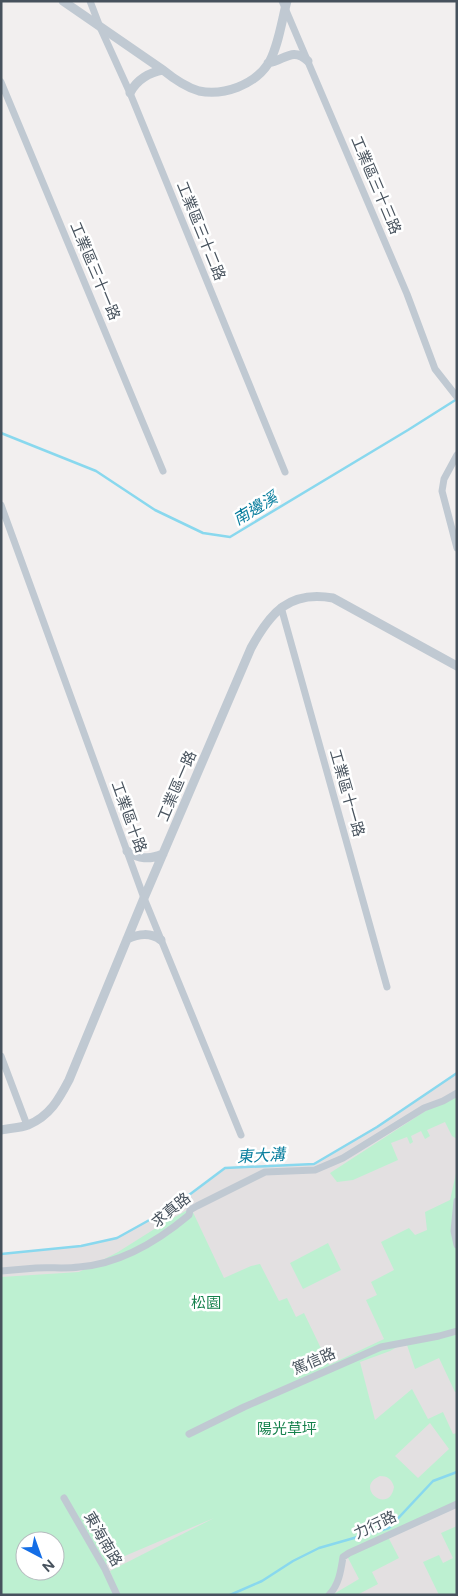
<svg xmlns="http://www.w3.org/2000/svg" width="458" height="1596" viewBox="0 0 458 1596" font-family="Figtree,'Noto Sans TC',sans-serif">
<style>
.education{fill:#e3e0e1;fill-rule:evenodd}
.green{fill:#bdf0d1;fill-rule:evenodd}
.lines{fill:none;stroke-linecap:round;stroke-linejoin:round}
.stream{stroke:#89d8ee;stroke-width:2.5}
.minor{stroke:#c0c9d2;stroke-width:7}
.tertiary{stroke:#c0c9d2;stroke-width:9}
.labels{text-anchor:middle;stroke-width:5;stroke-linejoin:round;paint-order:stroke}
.street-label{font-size:15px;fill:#47525d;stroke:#fff}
.park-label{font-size:15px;fill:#15814c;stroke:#fff}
.water-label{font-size:16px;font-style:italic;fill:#0a7e9e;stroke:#fff}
</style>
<rect width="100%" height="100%" fill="#f2efef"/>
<path class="education" d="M 457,1073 L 457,1595 L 1,1595 L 1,1254 L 81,1246 L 117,1238 L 162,1213 L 189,1195 L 225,1168 L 314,1164 L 377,1127 ZM 25,1541 L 55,1541 L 55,1571 L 25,1571 Z"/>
<path class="green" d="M 457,1096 L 457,1139 L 452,1136 L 445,1122 L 427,1130 L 430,1136 L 425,1139 L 421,1131 L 411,1136 L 413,1142 L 410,1144 L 407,1137 L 391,1143 L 398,1160 L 353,1180 L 337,1182 L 330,1173 L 430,1108 Z
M 457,1169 L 457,1391 L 455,1392 L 439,1358 L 415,1369 L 406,1342 L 390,1351 L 360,1362 L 375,1420 L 412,1389 L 428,1419 L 443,1412 L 453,1434 L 457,1433 L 457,1505 L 387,1535 L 399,1558 L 372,1572 L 378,1584 L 357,1595 L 332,1595 L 359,1579 L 347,1556 L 327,1595 L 119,1595 L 110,1571 L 214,1518 L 106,1564 L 117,1595 L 1,1595 L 1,1277 L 79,1272 L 118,1252 L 164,1223 L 191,1208 L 224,1278 L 251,1266 L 260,1264 L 279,1301 L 287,1298 L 296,1317 L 304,1313 L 329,1365 L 384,1339 L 366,1300 L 377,1295 L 371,1282 L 394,1270 L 381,1242 L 409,1228 L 415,1235 L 427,1230 L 425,1212 L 450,1200 ZM 430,1423 L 449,1449 L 418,1478 L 395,1456 ZM 380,1476 C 387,1476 392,1479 394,1487 C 389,1516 353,1487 380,1476 ZM 25,1541 L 55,1541 L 55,1571 L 25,1571 Z
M 328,1243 L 341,1270 L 303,1289 L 290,1263 Z
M 457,1526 L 457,1595 L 439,1595 L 423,1562 L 439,1555 L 443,1563 L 453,1558 L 441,1533 Z"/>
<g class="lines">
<path class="stream" d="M 1,433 L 96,471 L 155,510 L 203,533 L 230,537 L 408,430 L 457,399
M 1,1254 L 81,1246 L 117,1238 L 162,1213 L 189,1195 L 225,1168 L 314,1164 L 377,1127 L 457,1073
M 230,1595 L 262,1581 L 293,1561 L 319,1548 L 389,1528 L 433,1481 L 457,1472"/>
<path class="minor" d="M 90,1 L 100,27 L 130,93 L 285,472
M 282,1 L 407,294 L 435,369 L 457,397
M 1,82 L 163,471
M 457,455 L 444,479 L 442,491 L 457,548
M 1,505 L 144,898 L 241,1135
M 281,607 L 387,987
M 1,1056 L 27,1125
M 457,1201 L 454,1231 L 457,1245
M 1,1271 C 13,1270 24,1269 36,1268 C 50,1267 65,1269 79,1267 C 120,1264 158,1241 189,1215 L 190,1210 L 197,1206 L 265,1172 L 315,1170 L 343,1158 L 424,1108 L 443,1101 L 457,1093
M 189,1434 L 244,1407 L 381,1347 L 439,1336 L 457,1331
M 64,1498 L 105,1569 L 117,1595
M 329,1595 C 339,1585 341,1570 343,1557 L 349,1553 L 457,1504"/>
<path class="tertiary" d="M 63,1 L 163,70 C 174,79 185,87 199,91 C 224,96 254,85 268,64 C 278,49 282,19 287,1
M 268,63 C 284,61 292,46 308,61
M 130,93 C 136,80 150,72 163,70
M 127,851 C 139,859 149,860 163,854
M 127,939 C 139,934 150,932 161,940
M 1,1130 C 10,1128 20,1128 28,1125 C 50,1116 59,1099 69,1080 L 144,898 L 251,648 C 270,613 289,590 333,598 L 457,666"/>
</g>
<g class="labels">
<g class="street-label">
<text transform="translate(376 185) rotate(67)" y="5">工業區三十三路</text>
<text transform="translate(201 231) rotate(68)" y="5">工業區三十二路</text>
<text transform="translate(95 271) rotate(67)" y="5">工業區三十一路</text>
<text transform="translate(177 786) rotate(-67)" y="5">工業區一路</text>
<text transform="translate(347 793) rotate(74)" y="5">工業區十一路</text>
<text transform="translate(129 817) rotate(70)" y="5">工業區十路</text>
<text transform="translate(171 1210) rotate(-39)" y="5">求真路</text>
<text transform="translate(314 1361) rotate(-23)" y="5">篤信路</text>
<text transform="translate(375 1525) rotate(-25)" y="5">力行路</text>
<text transform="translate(103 1539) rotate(60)" y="5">東海南路</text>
</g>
<g class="park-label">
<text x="206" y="1308">松園</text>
<text x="287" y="1434">陽光草坪</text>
</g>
<g class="water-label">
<text transform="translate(255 508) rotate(-31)" y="6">南邊溪</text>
<text transform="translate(261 1155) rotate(-3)" y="6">東大溝</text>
</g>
</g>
<rect width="458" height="1596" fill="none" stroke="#47525d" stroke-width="5"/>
<g transform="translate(40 1556) rotate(139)"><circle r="24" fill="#ffffff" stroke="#b5babe"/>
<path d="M0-4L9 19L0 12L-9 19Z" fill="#156ee6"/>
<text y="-8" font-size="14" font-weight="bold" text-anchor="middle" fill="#47525d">N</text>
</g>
</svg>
